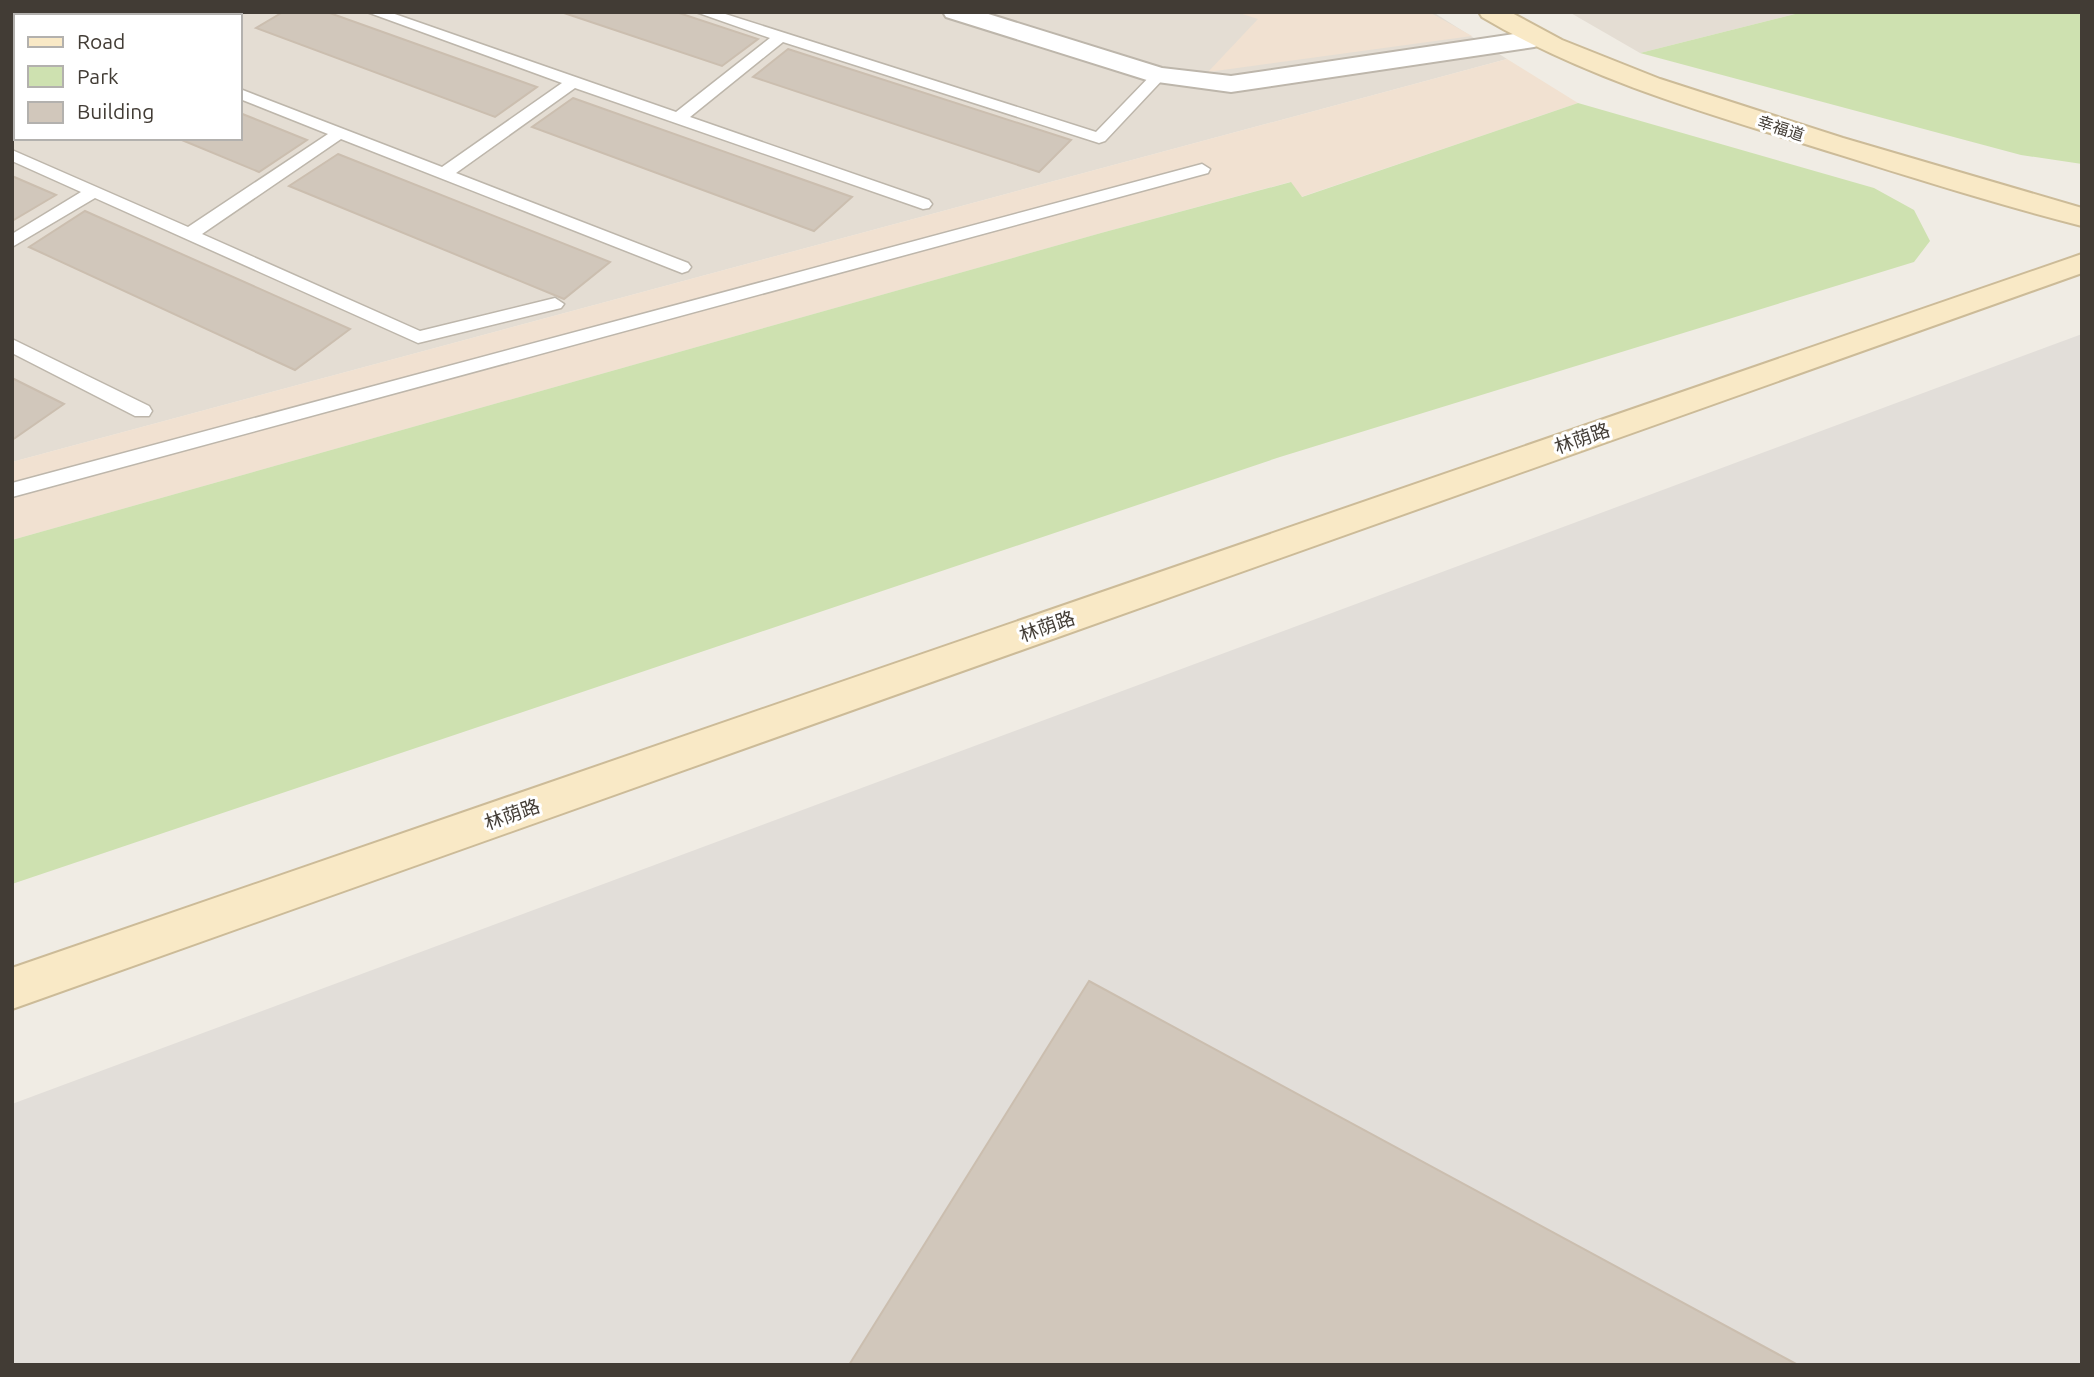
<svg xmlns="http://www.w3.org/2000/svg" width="2094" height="1377" viewBox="0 0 2094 1377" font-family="Ubuntu,'Noto Sans SC',sans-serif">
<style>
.residential{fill:#e4ddd3;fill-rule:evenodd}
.commercial{fill:#f1e1d1}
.industrial{fill:#e2ded9}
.green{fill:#cee1b0}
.building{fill:#d1c7bb;stroke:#cbbeaf;stroke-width:2}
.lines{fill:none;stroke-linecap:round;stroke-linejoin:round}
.service-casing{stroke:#bdb6ab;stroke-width:3}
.minor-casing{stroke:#bdb6ab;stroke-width:4}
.secondary-casing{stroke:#ccbb98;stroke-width:4}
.service{fill:#fff;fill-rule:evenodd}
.minor{fill:#fff;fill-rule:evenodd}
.secondary{fill:#f9e9c6;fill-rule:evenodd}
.labels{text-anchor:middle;stroke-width:6;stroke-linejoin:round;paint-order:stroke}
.far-street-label{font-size:16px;fill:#423c35;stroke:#fff}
.street-label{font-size:19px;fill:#423c35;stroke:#fff}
</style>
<rect width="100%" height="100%" fill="#f0ece4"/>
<path class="residential" d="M 12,12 L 1433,12 L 1507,59 L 12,462 ZM 16,16 L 240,16 L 240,138 L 16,138 Z
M 1569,12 L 1803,12 L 1640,53 Z"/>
<path class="commercial" d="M 1236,12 L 1429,12 L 1472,36 L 1208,72 L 1258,19 Z
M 1507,59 L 1578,103 L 1301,197 L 1290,182 L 1101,233 L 12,540 L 12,462 Z"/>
<path class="industrial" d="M 2082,334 L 2082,1365 L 12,1365 L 12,1104 Z"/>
<path class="green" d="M 1803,12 L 2082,12 L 2082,164 L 2021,155 L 1640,53 Z
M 1578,103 L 1874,188 L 1914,210 L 1930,241 L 1914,262 L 1280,457 L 12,884 L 12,540 L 1101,233 L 1291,182 L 1302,197 Z"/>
<path class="building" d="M 283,12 L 327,12 L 537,87 L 495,117 L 256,28 Z
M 561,12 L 676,12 L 758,39 L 722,66 Z
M 788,49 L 1071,140 L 1039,172 L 753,77 Z
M 573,98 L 852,197 L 814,231 L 532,127 Z
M 240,113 L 307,140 L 259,172 L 177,138 L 240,138 Z
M 338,154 L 610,262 L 564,299 L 289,186 Z
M 12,176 L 56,195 L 12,221 Z
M 85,211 L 350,329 L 295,370 L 29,247 Z
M 12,378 L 64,404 L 12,440 Z
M 1089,981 L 1798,1365 L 849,1365 Z"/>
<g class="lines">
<g class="service-casing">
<path id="service" d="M 367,12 L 389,12 L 676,112 L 770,38 L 696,12 L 719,12 L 1096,132 L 1154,72 L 1159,70 L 1167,75 L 1105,141 L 1099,143 L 783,42 L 690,117 L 929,200 L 932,204 L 929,208 L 923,209 L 575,88 L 456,173 L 688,263 L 691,267 L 688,271 L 682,273 L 341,139 L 202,234 L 420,331 L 555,298 L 564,304 L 561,308 L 418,343 L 95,198 L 12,247 L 12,234 L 81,192 L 12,161 L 12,150 L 188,227 L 328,134 L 240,99 L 240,89 L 442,167 L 562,83 Z
M 1202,164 L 1210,169 L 1208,173 L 12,497 L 12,483 Z
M 12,339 L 149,406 L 152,411 L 149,416 L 135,416 L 12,353 Z"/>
</g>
<g class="minor-casing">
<path id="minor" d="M 76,12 L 117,12 L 115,16 L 74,16 Z
M 943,12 L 982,12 L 1162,68 L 1231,76 L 1534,31 L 1543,34 L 1547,39 L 1543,44 L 1534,47 L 1231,92 L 1150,81 L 946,17 Z
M 12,21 L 16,21 L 16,37 L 12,37 Z"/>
</g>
<g class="secondary-casing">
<path id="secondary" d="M 1479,12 L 1510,12 L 1562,40 L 1660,79 L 1843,138 L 2082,208 L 2082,226 C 1988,202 1895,172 1802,143 C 1692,109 1582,76 1482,17 Z
M 2082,254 L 2082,273 L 12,1009 L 12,968 Z"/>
</g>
<use href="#service" class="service"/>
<use href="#minor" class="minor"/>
<use href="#secondary" class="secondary"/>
</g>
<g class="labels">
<g class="far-street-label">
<text transform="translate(1781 128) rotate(18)" y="6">幸福道</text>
</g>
<g class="street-label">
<text transform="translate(1582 438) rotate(-19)" y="7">林荫路</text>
<text transform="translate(1047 626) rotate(-19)" y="7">林荫路</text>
<text transform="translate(512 814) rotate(-19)" y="7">林荫路</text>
</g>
</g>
<rect width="2094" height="1377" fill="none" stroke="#423c35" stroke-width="28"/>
<rect x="14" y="14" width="228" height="126" fill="#ffffff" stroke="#b3b1ae" stroke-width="2"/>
<rect x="28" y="37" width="35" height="10" fill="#f9e9c6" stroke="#b3b1ae" stroke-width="2"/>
<text x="77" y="49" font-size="21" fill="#423c35">Road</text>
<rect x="28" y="66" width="35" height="21" fill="#cee1b0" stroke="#b3b1ae" stroke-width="2"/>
<text x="77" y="84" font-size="21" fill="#423c35">Park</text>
<rect x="28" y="102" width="35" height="21" fill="#d1c7bb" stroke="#b3b1ae" stroke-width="2"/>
<text x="77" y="119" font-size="21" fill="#423c35">Building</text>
</svg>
